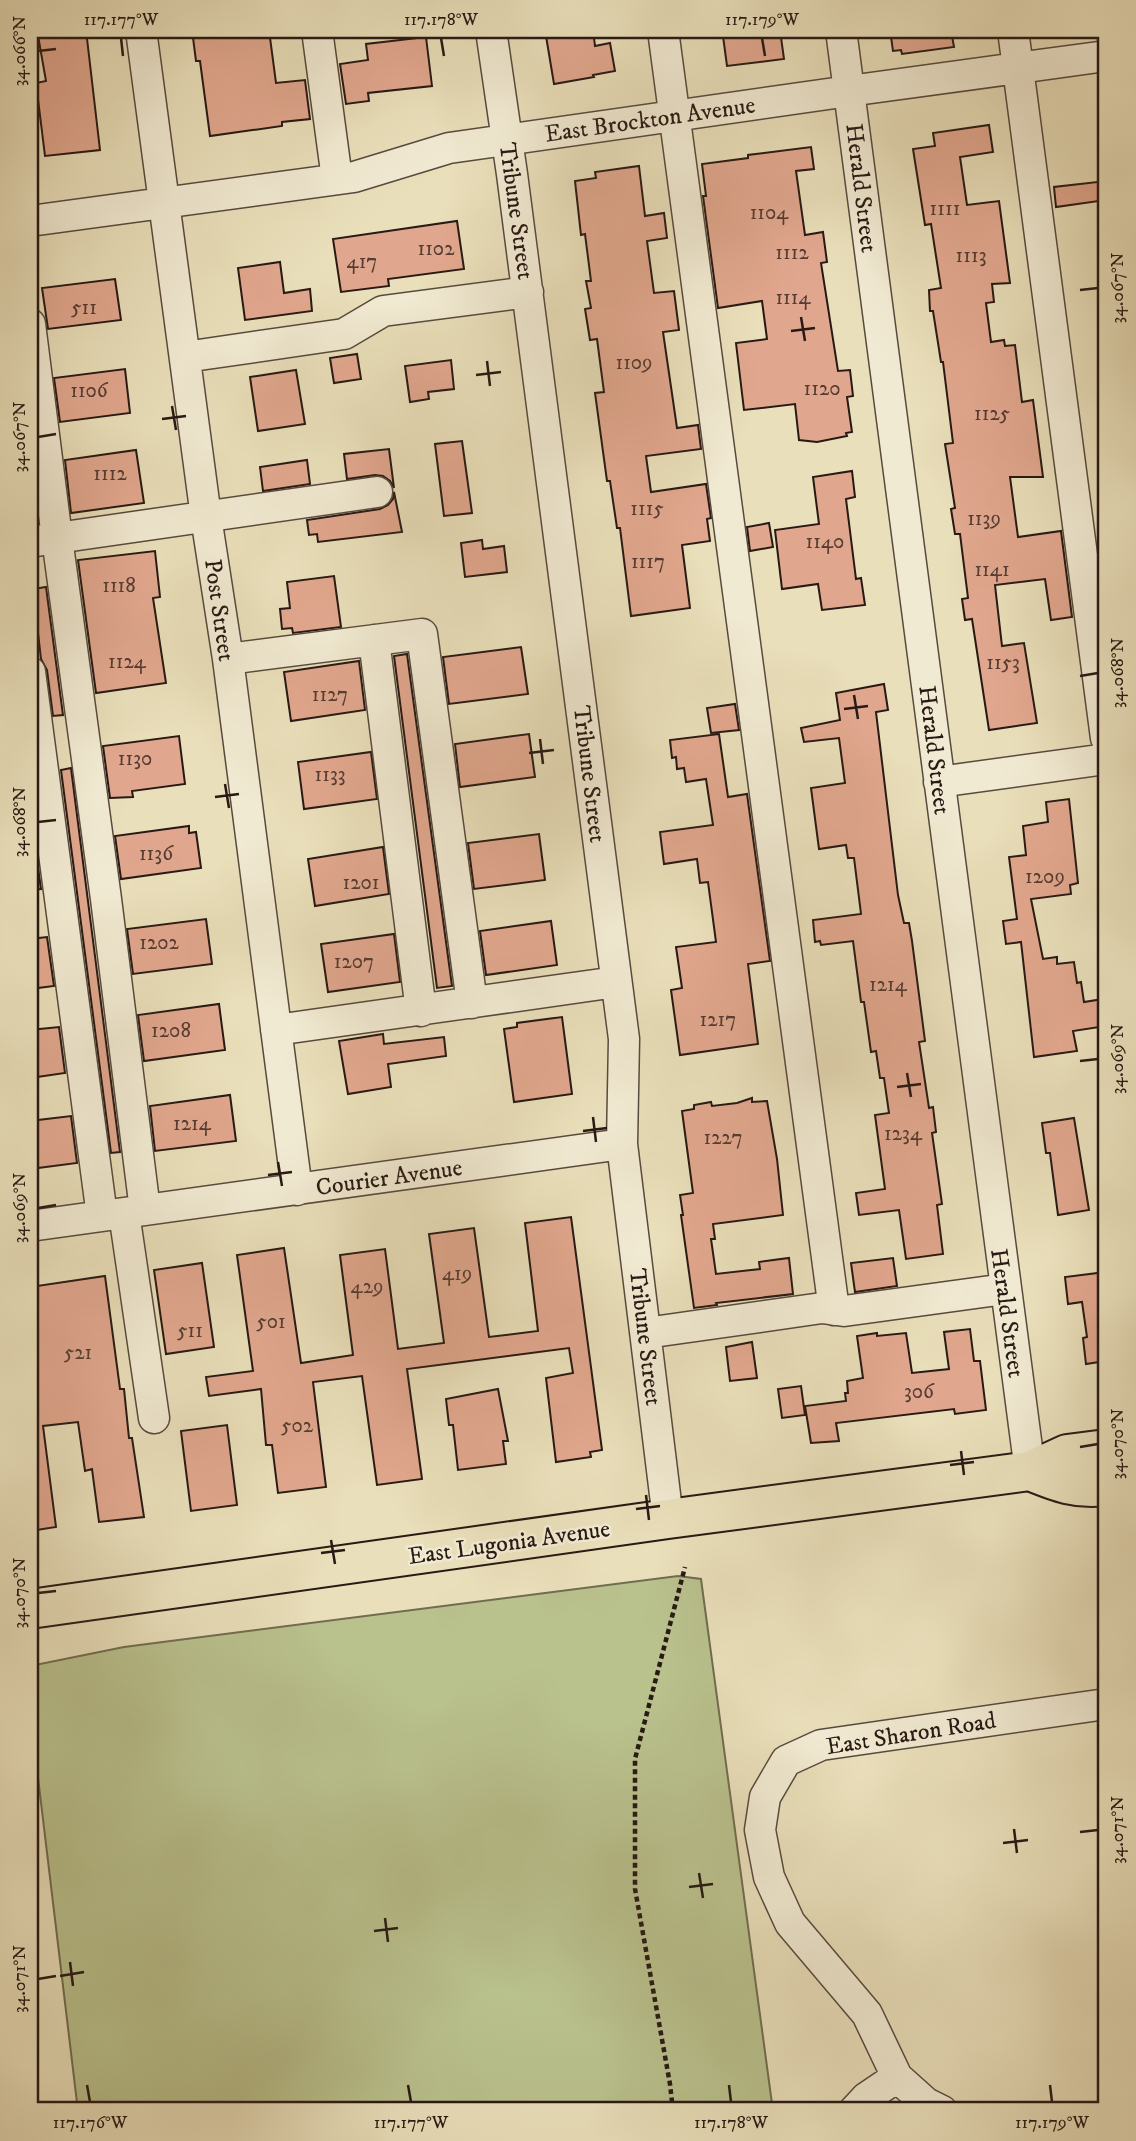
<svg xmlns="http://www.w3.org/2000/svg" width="1136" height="2141" viewBox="0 0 1136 2141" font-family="'IM FELL DW Pica',serif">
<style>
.green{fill:#b9c18d;stroke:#706d50;stroke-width:2}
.building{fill:#e1a78e;stroke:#281914;stroke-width:2}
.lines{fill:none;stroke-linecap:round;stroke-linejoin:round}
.minor-casing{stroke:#584a3e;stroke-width:33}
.major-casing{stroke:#281914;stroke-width:42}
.path{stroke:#281914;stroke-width:4.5;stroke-dasharray:5 3.5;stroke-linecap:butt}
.minor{stroke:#f1ead2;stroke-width:30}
.major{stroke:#e9dfba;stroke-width:38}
.ticks{fill:none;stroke:#281914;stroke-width:2.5}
.labels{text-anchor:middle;stroke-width:5;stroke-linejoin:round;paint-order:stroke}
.number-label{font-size:21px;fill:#563c32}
.street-label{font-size:24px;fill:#281914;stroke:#f1ead2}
.neatline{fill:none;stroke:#281914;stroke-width:2.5}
.ticks-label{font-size:18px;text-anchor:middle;fill:#281914}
</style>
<rect width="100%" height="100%" fill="#e9dfba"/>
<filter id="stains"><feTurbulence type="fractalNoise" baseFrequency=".00286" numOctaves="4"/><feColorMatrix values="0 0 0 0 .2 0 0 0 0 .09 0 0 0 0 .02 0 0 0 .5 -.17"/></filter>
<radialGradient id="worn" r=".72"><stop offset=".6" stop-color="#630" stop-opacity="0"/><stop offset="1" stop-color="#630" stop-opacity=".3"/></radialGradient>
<path class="green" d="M 678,1576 L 701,1579 L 773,2111 L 78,2111 L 30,1711 L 30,1666 L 124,1647 Z"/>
<path class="building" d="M 37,30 L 86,30 L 100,150 L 45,156 L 36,83 L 46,81 Z
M 192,30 L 269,30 L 276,83 L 305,80 L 310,119 L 282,122 L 282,126 L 210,136 L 200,61 L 196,61 Z
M 545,30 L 593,30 L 595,46 L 610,43 L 615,71 L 593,75 L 594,77 L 554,84 Z
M 769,30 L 780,30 L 784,59 L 727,66 L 723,36 Z
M 890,30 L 951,30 L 954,47 L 902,54 L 901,50 L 893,51 Z
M 426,37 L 432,86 L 368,93 L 369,101 L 346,104 L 340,64 L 368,60 L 366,44 Z
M 989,125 L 993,152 L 960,157 L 967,205 L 999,201 L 1010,283 L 992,284 L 994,302 L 986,303 L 991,342 L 1004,340 L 1005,346 L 1015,345 L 1022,402 L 1033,400 L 1043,477 L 1010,477 L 1018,537 L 1061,531 L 1072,617 L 1051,620 L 1045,579 L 995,585 L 1002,646 L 1024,643 L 1037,723 L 989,730 L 972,619 L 965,620 L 962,599 L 968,598 L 960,534 L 955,534 L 951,509 L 955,508 L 945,444 L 953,443 L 943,362 L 941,362 L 933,311 L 930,311 L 929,290 L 941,288 L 931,224 L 925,225 L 913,149 L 935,146 L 933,133 Z
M 811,147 L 814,169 L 796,171 L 805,235 L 823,232 L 827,262 L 821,263 L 838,371 L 850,370 L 853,396 L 847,397 L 852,432 L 846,433 L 847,436 L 817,442 L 799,440 L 795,404 L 744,410 L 736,343 L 767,339 L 762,301 L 718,308 L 703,196 L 706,196 L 702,164 L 748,158 L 748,155 Z
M 639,166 L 645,216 L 664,213 L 667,238 L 647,241 L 654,293 L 674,291 L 679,330 L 663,332 L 677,428 L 698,425 L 701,449 L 646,456 L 651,492 L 706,484 L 711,518 L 707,519 L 710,541 L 682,545 L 690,608 L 631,616 L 620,528 L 617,528 L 610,481 L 607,481 L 595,393 L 604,392 L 597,339 L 590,340 L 585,309 L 591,308 L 586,281 L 591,281 L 585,234 L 581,235 L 575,181 L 596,178 L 595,172 Z
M 1106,181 L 1106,200 L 1056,207 L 1054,187 Z
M 457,221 L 464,269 L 388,279 L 389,286 L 341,292 L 333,239 Z
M 280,262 L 284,293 L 310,289 L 312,311 L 245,320 L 238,268 Z
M 115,279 L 121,320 L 48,329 L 42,288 Z
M 357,354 L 361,379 L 334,383 L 330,358 Z
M 451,360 L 454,389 L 428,392 L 429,399 L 410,402 L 405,366 Z
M 125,369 L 130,413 L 60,422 L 54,378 Z
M 296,370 L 305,424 L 258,431 L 250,377 Z
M 462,441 L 472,513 L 444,516 L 435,444 Z
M 389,449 L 394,488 L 390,481 L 383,476 L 375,475 L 347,479 L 344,454 Z
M 136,450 L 144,503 L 71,513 L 65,460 Z
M 307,460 L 310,484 L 263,491 L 260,467 Z
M 852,471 L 855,497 L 846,499 L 856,579 L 861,578 L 865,605 L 822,610 L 818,584 L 782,589 L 775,530 L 819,524 L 813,477 Z
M 394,492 L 402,532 L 318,542 L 317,534 L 309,535 L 307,520 L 380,509 L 388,505 L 393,499 Z
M 769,523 L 773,547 L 750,551 L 747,527 Z
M 482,540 L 483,549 L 504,546 L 507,572 L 465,577 L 461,543 Z
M 155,551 L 160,597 L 153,598 L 166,683 L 96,693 L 78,560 Z
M 334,576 L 341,627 L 293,633 L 292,628 L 282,629 L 280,609 L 290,608 L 287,582 Z
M 46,587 L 63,715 L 53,716 L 47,670 L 41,659 L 33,589 Z
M 521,647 L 528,694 L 449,704 L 443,657 Z
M 407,654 L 452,986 L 437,988 L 394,656 Z
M 359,661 L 365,710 L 291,721 L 284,672 Z
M 884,684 L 888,710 L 876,712 L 898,895 L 904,923 L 909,923 L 912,941 L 925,1041 L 919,1042 L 929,1108 L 933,1107 L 936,1132 L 932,1133 L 942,1204 L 937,1205 L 943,1254 L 906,1259 L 899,1210 L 859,1215 L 856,1193 L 885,1189 L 875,1115 L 889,1113 L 884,1078 L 880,1078 L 876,1051 L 871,1052 L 864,1002 L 861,1002 L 853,941 L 821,945 L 820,941 L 815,942 L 813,920 L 861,914 L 854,858 L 848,858 L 846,845 L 819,849 L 811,788 L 845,783 L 839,738 L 804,742 L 801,728 L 840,720 L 836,693 Z
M 735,704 L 739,730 L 711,733 L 707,708 Z
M 529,734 L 535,777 L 460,787 L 455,744 Z
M 719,734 L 728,797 L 747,794 L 770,961 L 748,964 L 758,1044 L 680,1055 L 671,990 L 682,988 L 676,947 L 716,942 L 708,882 L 700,883 L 697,859 L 664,864 L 660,832 L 713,825 L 706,779 L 686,782 L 684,768 L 677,769 L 676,757 L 672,758 L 670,740 Z
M 179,736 L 185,784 L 132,791 L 133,797 L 110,798 L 103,746 Z
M 371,752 L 377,799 L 304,809 L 298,762 Z
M 71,768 L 120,1152 L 111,1153 L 61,770 Z
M 1069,799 L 1078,883 L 1070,885 L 1071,894 L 1031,899 L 1043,959 L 1057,957 L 1057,964 L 1074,962 L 1077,983 L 1081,982 L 1084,1002 L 1103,999 L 1106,1026 L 1073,1031 L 1077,1051 L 1034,1057 L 1021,942 L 1006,944 L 1003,921 L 1017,919 L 1009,857 L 1026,855 L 1023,826 L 1048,822 L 1046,802 Z
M 189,826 L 189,833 L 196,832 L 201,868 L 121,879 L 115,836 Z
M 539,834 L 545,880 L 474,889 L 468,843 Z
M 35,846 L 41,889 L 30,890 L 30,847 Z
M 383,847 L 389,894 L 315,906 L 308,859 Z
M 206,919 L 212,964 L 133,974 L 127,929 Z
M 551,921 L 557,965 L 486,975 L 480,931 Z
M 394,934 L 400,982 L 328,992 L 321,944 Z
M 47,937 L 54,986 L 30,989 L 30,939 Z
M 219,1004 L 225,1050 L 144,1061 L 138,1015 Z
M 562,1017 L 572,1094 L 514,1102 L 504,1029 L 517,1027 L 517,1023 Z
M 59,1027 L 65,1073 L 30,1078 L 30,1030 Z
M 383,1034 L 384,1044 L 444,1037 L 446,1056 L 388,1064 L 391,1087 L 348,1094 L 339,1041 Z
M 230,1095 L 236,1141 L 155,1151 L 150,1106 Z
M 752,1098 L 752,1102 L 767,1101 L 777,1159 L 783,1215 L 713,1224 L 715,1239 L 711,1239 L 716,1274 L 760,1269 L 759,1262 L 789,1258 L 793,1294 L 716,1303 L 717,1305 L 694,1308 L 681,1215 L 683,1215 L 680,1195 L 693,1193 L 682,1111 L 694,1109 L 694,1105 L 711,1102 L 712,1106 L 737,1103 Z
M 71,1116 L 77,1163 L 30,1169 L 30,1121 Z
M 1074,1118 L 1089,1210 L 1058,1215 L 1050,1153 L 1046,1153 L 1042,1123 Z
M 571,1217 L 602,1450 L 590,1452 L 591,1457 L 556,1462 L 546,1378 L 573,1373 L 569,1348 L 407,1369 L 422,1479 L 377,1485 L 362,1376 L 313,1382 L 326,1487 L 278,1493 L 272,1445 L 266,1445 L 261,1389 L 209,1396 L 206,1377 L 253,1371 L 237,1255 L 284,1248 L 301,1363 L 353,1355 L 340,1255 L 385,1249 L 398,1349 L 444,1343 L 429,1234 L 474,1228 L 489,1337 L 538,1331 L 525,1223 Z
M 893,1258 L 897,1286 L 855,1292 L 851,1263 Z
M 202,1263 L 214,1347 L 166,1354 L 154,1270 Z
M 1106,1272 L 1106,1361 L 1086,1364 L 1083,1338 L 1087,1337 L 1082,1302 L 1068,1304 L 1065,1277 Z
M 105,1276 L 120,1389 L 124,1389 L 129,1438 L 132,1438 L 144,1517 L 99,1522 L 92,1469 L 85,1471 L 78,1422 L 43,1426 L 56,1527 L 30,1531 L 30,1287 Z
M 970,1329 L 974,1361 L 980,1361 L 986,1410 L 955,1414 L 954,1409 L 836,1423 L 839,1441 L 811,1443 L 805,1406 L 846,1401 L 845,1393 L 848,1393 L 847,1381 L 863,1378 L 857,1336 L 877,1333 L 877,1336 L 906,1333 L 912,1373 L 949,1369 L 944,1332 Z
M 752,1342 L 757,1378 L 730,1381 L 726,1347 Z
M 801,1386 L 805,1415 L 782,1418 L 778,1389 Z
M 498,1389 L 508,1441 L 503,1441 L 506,1464 L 458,1470 L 453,1425 L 449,1425 L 446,1399 Z
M 227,1425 L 237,1505 L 191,1511 L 181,1431 Z"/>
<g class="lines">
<g class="minor-casing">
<path id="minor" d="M 141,30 L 206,517 L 228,659 L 297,1190
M 317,30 L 337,179
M 491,30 L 512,174 L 624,1039 L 622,1144 L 668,1519
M 663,30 L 834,1310
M 841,30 L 1030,1471
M 1013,30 L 1106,738
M 30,221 L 354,177 L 449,148 L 849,91 L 1106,56
M 30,324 L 57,538 L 30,542
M 185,357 L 344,334 L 383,311 L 528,292
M 374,640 L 421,1011
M 228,659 L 422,634 L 472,1003
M 30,672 L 102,1216
M 939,782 L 1106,759
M 276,1030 L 616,982
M 145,1210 L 106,899 L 57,538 L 377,492
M 124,1213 L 154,1418
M 30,1226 L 622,1144
M 646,1333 L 822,1308 L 844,1311 L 1005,1289
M 854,2111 L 866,2098 L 897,2077
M 942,2111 L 926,2103 L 897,2077 L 867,2014 L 790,1923 L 769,1877 L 760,1830 L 765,1797 L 786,1761 L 821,1745 L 1106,1704"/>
</g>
<g class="major-casing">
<path id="major" d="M 1030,1471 C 1057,1482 1076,1490 1106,1486
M 30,1609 L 668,1519 L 1030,1471 L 1067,1454 L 1106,1449"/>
</g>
<path class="path" d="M 673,2111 L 670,2084 L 635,1889 L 635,1759 L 685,1567"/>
<use href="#minor" class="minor"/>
<use href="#major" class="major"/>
</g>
<path class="ticks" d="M 121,38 L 123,56M 441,38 L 444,56M 762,38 L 765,56M 38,51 L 56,49M 1080,290 L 1098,288M 801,317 L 805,341M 791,331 L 815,328M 487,361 L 490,386M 476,375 L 501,372M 172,406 L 176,430M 162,419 L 186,416M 38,437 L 56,434M 1080,676 L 1098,673M 854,695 L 858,719M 844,709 L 868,706M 540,739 L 543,764M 529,753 L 554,750M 225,784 L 229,808M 215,797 L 239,794M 38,822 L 56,820M 1080,1061 L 1098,1059M 907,1073 L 911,1097M 897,1087 L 921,1084M 593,1117 L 596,1142M 583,1131 L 607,1128M 278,1162 L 282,1186M 268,1175 L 292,1172M 38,1208 L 56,1205M 1080,1447 L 1098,1444M 961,1451 L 964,1475M 950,1465 L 974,1462M 646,1495 L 649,1520M 636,1509 L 660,1506M 331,1540 L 335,1564M 321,1553 L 345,1550M 38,1593 L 56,1591M 1014,1829 L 1017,1853M 1080,1832 L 1098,1830M 1003,1843 L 1028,1840M 699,1873 L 703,1898M 689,1887 L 713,1884M 385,1918 L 388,1942M 374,1931 L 398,1928M 70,1962 L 73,1986M 60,1976 L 84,1972M 38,1979 L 56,1976M 87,2085 L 90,2102M 408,2085 L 411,2102M 729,2085 L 731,2102M 1050,2085 L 1052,2102"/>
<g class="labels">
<g class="number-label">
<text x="945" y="215">1111</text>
<text x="769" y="219">1104</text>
<text x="436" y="255">1102</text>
<text x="792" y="259">1112</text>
<text x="971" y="262">1113</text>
<text x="362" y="268">417</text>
<text x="793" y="304">1114</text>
<text x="84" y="314">511</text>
<text x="634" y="369">1109</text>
<text x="822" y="395">1120</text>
<text x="89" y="397">1106</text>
<text x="992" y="420">1125</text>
<text x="110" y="480">1112</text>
<text x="647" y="515">1115</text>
<text x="984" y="525">1139</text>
<text x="825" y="548">1140</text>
<text x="648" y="568">1117</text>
<text x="992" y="576">1141</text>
<text x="119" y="592">1118</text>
<text x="127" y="668">1124</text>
<text x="1003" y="669">1153</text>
<text x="330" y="701">1127</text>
<text x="135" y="765">1130</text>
<text x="330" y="781">1133</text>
<text x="156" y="860">1136</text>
<text x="1045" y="883">1209</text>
<text x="361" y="889">1201</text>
<text x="159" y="949">1202</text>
<text x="354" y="968">1207</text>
<text x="888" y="991">1214</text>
<text x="718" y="1026">1217</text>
<text x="171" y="1037">1208</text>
<text x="192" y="1130">1214</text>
<text x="903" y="1140">1234</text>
<text x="723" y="1144">1227</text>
<text x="457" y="1280">419</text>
<text x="367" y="1293">429</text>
<text x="271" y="1328">501</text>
<text x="190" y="1337">511</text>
<text x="78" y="1359">521</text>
<text x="919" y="1398">306</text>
<text x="297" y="1432">502</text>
</g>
<g class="street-label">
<text transform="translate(650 119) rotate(-8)" y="8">East Brockton Avenue</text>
<text transform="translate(862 188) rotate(83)" y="8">Herald Street</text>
<text transform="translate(517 211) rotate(82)" y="8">Tribune Street</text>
<text transform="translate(220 610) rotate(82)" y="8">Post Street</text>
<text transform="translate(935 750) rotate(83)" y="8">Herald Street</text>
<text transform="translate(590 774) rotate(83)" y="8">Tribune Street</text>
<text transform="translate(389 1177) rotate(-8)" y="8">Courier Avenue</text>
<text transform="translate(1008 1313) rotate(82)" y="8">Herald Street</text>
<text transform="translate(646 1337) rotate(83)" y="8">Tribune Street</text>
<text transform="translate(509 1542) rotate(-8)" y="8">East Lugonia Avenue</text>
<text transform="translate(911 1733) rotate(-9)" y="8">East Sharon Road</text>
</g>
</g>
<rect width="1136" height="2141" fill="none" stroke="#e9dfba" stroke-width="77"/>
<rect x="38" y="38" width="1060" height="2064" class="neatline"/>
<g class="ticks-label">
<text x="121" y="25">117.177°W</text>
<text x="441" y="25">117.178°W</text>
<text x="762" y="25">117.179°W</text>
<text transform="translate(19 51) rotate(-90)" y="6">34.066°N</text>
<text transform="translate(1117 288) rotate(-90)" y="6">34.067°N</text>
<text transform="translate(19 437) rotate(-90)" y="6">34.067°N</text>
<text transform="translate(1117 673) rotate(-90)" y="6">34.068°N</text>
<text transform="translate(19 822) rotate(-90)" y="6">34.068°N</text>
<text transform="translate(1117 1059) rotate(-90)" y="6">34.069°N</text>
<text transform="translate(19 1208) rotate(-90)" y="6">34.069°N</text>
<text transform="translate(1117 1444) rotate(-90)" y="6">34.070°N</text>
<text transform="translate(19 1593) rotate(-90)" y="6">34.070°N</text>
<text transform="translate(1117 1830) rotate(-90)" y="6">34.071°N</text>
<text transform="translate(19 1979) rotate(-90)" y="6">34.071°N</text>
<text x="90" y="2128">117.176°W</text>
<text x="411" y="2128">117.177°W</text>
<text x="731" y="2128">117.178°W</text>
<text x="1052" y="2128">117.179°W</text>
</g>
<rect width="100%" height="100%" filter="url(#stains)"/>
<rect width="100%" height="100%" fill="url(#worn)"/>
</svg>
